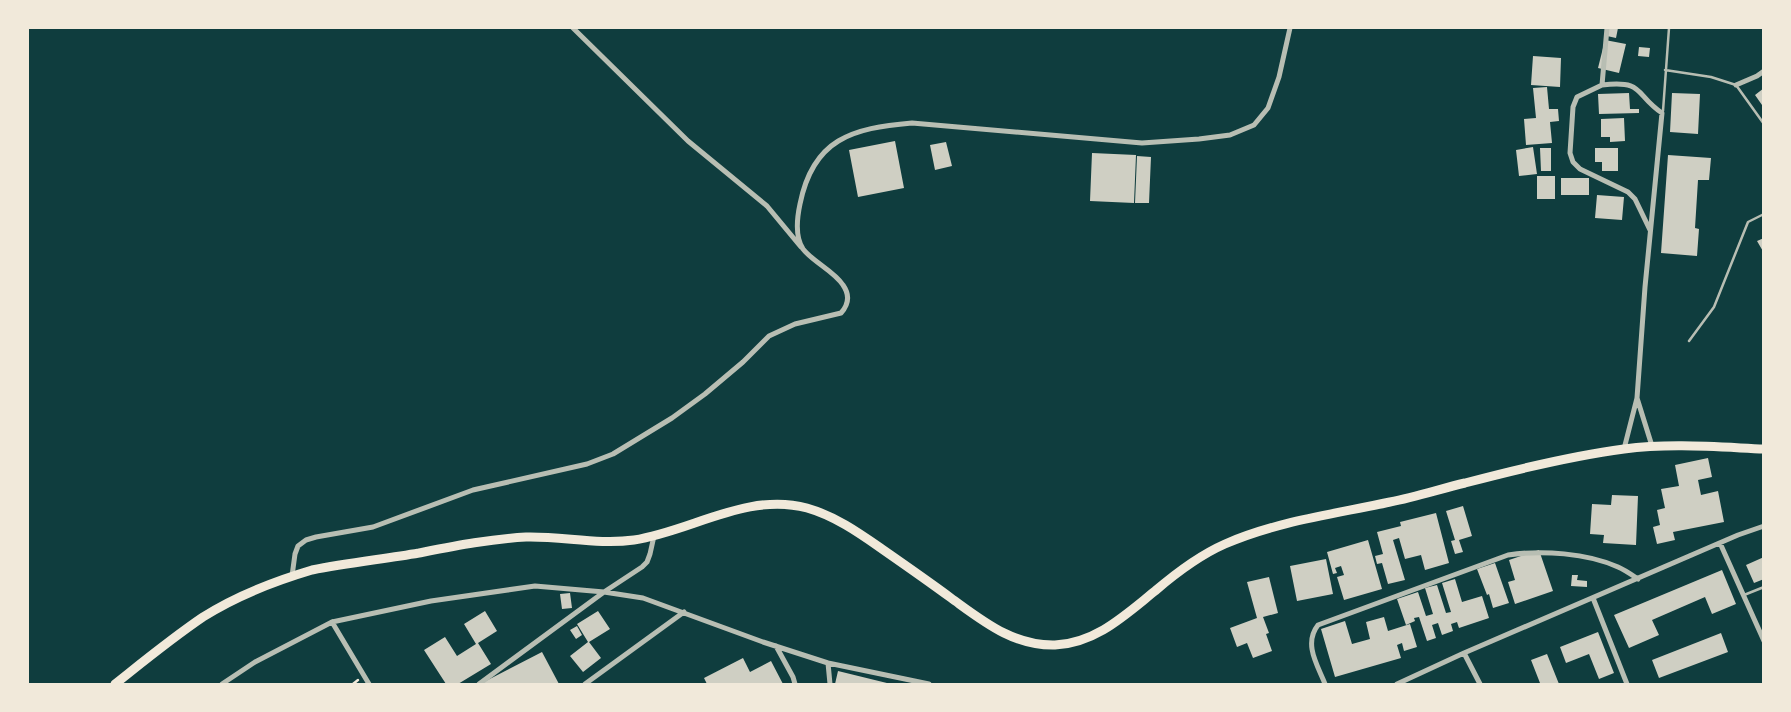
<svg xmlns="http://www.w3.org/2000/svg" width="1791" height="712" viewBox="0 0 1791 712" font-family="'Public Sans',sans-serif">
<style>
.building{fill:#cfcfc3}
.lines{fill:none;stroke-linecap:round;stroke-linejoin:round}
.path{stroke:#f1e9da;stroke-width:2.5}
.service{stroke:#b8beb3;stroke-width:2.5}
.minor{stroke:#b8beb3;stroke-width:5}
.primary{stroke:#f1e9da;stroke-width:9}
</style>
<rect width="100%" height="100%" fill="#0f3d3e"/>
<path class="building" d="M 1609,28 L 1618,28 L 1616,38 L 1607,36 Z
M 1605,40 L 1626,44 L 1619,73 L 1598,68 Z
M 1639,47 L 1650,48 L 1649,57 L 1638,56 Z
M 1533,56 L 1561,58 L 1560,87 L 1531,85 Z
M 1547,87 L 1549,109 L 1558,109 L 1559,121 L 1550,122 L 1552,143 L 1526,145 L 1524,119 L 1536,118 L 1533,88 Z
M 1764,88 L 1764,104 L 1762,105 L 1755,95 Z
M 1629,93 L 1630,109 L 1639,109 L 1639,113 L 1599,114 L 1598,94 Z
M 1672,93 L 1700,94 L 1698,134 L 1670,132 Z
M 1624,118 L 1625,141 L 1610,142 L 1610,137 L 1601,137 L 1601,119 Z
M 895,141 L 904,188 L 858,197 L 849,150 Z
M 946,142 L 952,166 L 935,170 L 930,145 Z
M 1533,147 L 1537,174 L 1519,176 L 1516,150 Z
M 1540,148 L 1551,148 L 1551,171 L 1541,171 Z
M 1595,148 L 1618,148 L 1618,171 L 1602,171 L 1602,162 L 1595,162 Z
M 1092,153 L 1136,155 L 1134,203 L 1090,201 Z
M 1668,155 L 1711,158 L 1709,180 L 1698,180 L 1695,228 L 1699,229 L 1697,256 L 1661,253 Z
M 1137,156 L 1151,157 L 1149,203 L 1135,203 Z
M 1537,176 L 1555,176 L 1555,199 L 1537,199 Z
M 1561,178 L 1589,178 L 1589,195 L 1561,195 Z
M 1597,195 L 1624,197 L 1622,220 L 1595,218 Z
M 1764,238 L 1764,253 L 1757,241 Z
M 1708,458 L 1712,477 L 1698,480 L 1701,495 L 1718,491 L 1724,522 L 1673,532 L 1675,540 L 1657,544 L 1653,527 L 1660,525 L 1657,510 L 1665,508 L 1661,489 L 1679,486 L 1675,465 Z
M 1612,495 L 1638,496 L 1636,545 L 1603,543 L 1604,535 L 1590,534 L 1592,504 L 1611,505 Z
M 1463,506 L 1472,536 L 1459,540 L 1463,552 L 1455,554 L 1451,541 L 1455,540 L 1446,511 Z
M 1436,513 L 1449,563 L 1425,570 L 1421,555 L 1405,559 L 1399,538 L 1393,540 L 1405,580 L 1388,584 L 1382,563 L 1377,564 L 1375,556 L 1383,554 L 1377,532 L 1401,526 L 1400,522 Z
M 1368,540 L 1382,589 L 1344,600 L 1337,577 L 1344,575 L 1341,566 L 1335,568 L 1337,573 L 1333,574 L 1327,552 Z
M 1539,550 L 1553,591 L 1515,604 L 1508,582 L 1515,580 L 1509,560 Z
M 1764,557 L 1764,579 L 1754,583 L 1746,565 Z
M 1326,559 L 1333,594 L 1297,601 L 1290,566 Z
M 1495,563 L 1509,603 L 1493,608 L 1489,594 L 1487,595 L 1477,569 Z
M 1722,570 L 1736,604 L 1712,614 L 1705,597 L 1652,620 L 1659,635 L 1629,648 L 1614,615 Z
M 1572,575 L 1578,575 L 1577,580 L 1587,581 L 1587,587 L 1571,586 Z
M 1269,577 L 1278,613 L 1263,617 L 1269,633 L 1266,634 L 1272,651 L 1253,658 L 1247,643 L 1237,647 L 1230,628 L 1257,618 L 1247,582 Z
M 1455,579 L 1462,602 L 1482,596 L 1489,618 L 1459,628 L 1457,622 L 1451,624 L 1453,631 L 1442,635 L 1438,623 L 1432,625 L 1436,638 L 1427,641 L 1419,617 L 1414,618 L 1415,621 L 1406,625 L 1397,599 L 1418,592 L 1426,616 L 1433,614 L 1425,588 L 1437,585 L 1446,613 L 1451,612 L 1442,583 Z
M 570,593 L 572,608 L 562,609 L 560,594 Z
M 485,611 L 497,631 L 478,643 L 491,664 L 458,684 L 446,684 L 424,650 L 445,637 L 457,656 L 476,644 L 464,624 Z
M 598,611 L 610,629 L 589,642 L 601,658 L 583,672 L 570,656 L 588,642 L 577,624 Z
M 1384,617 L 1388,631 L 1410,624 L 1417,647 L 1404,651 L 1402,643 L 1397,645 L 1401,658 L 1335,677 L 1321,629 L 1345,621 L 1352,644 L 1370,639 L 1366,622 Z
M 577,626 L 582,635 L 576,639 L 570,630 Z
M 1598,632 L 1614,673 L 1599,679 L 1589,654 L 1566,663 L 1560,647 Z
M 1721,633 L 1728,652 L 1659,678 L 1652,660 Z
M 542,652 L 559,684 L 480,684 Z
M 1547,654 L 1559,684 L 1536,684 L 1540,683 L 1531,660 Z
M 743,658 L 750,672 L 771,661 L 783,684 L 707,684 L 704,678 Z
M 838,671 L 891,684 L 835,684 Z"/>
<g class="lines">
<path class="path" d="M 353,684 L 358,680"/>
<path class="service" d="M 1665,70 L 1711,77 L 1736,85 L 1764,124
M 1663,111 L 1669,28
M 1689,341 L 1714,307 L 1748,222 L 1764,214
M 1744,595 L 1764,587"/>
<path class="minor" d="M 573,28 L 688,141 L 767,206 L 801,247
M 1607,28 L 1602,85 L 1577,97 L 1573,107 L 1570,153 L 1573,162 L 1580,169 L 1628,192 L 1635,199 L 1650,230
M 1602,85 C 1645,80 1634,94 1662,113 L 1645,287 L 1637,398 L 1624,449
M 1736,85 L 1757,76 L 1764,71
M 1637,398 L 1652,446
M 1720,543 L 1764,641
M 292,576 L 295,554 L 298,546 L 306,540 L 316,537 L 373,527 L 473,490 L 587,464 L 613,454 L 672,418 L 705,394 L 743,362 L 769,336 L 795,324 L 841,313 C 849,304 850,295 843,285 C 834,271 813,262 803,249 C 795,237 797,218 800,204 C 813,139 852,128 912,123 L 1142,143 L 1199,139 L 1230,135 L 1254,125 L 1268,108 L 1279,77 L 1290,28
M 1593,598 L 1627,684
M 332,622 L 369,684
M 776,646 L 793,677 L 795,684
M 1464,653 L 1480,684
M 828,663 L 830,684
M 222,684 L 255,662 L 332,622 L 431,601 L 535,586 L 604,592 L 643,598 L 763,642 L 828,663 L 929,684
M 479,684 L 604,592 L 642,567 L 647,562 L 650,554 L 654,536
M 585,684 L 684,612
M 1325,684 C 1318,666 1303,644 1318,625 L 1508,555 C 1542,550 1587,553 1618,567 C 1625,570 1632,575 1638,579
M 1397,684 L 1464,653 L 1738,535 L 1764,526"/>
<path class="primary" d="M 115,684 C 144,661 172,638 203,617 C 236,596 275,581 312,570 C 348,563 384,559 419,553 C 455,546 490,539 526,537 C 562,536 598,545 634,540 C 692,531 747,492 807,508 C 835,516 859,533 882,549 C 905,565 928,581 951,598 C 983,621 1013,646 1055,645 C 1096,643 1125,615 1155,591 C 1176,573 1200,555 1225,544 C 1278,521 1335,514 1390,502 C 1416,497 1440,489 1465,483 C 1518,469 1571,456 1624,449 C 1670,443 1717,447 1764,449"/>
</g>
<rect width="1791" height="712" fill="none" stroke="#f1e9da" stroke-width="58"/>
</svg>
